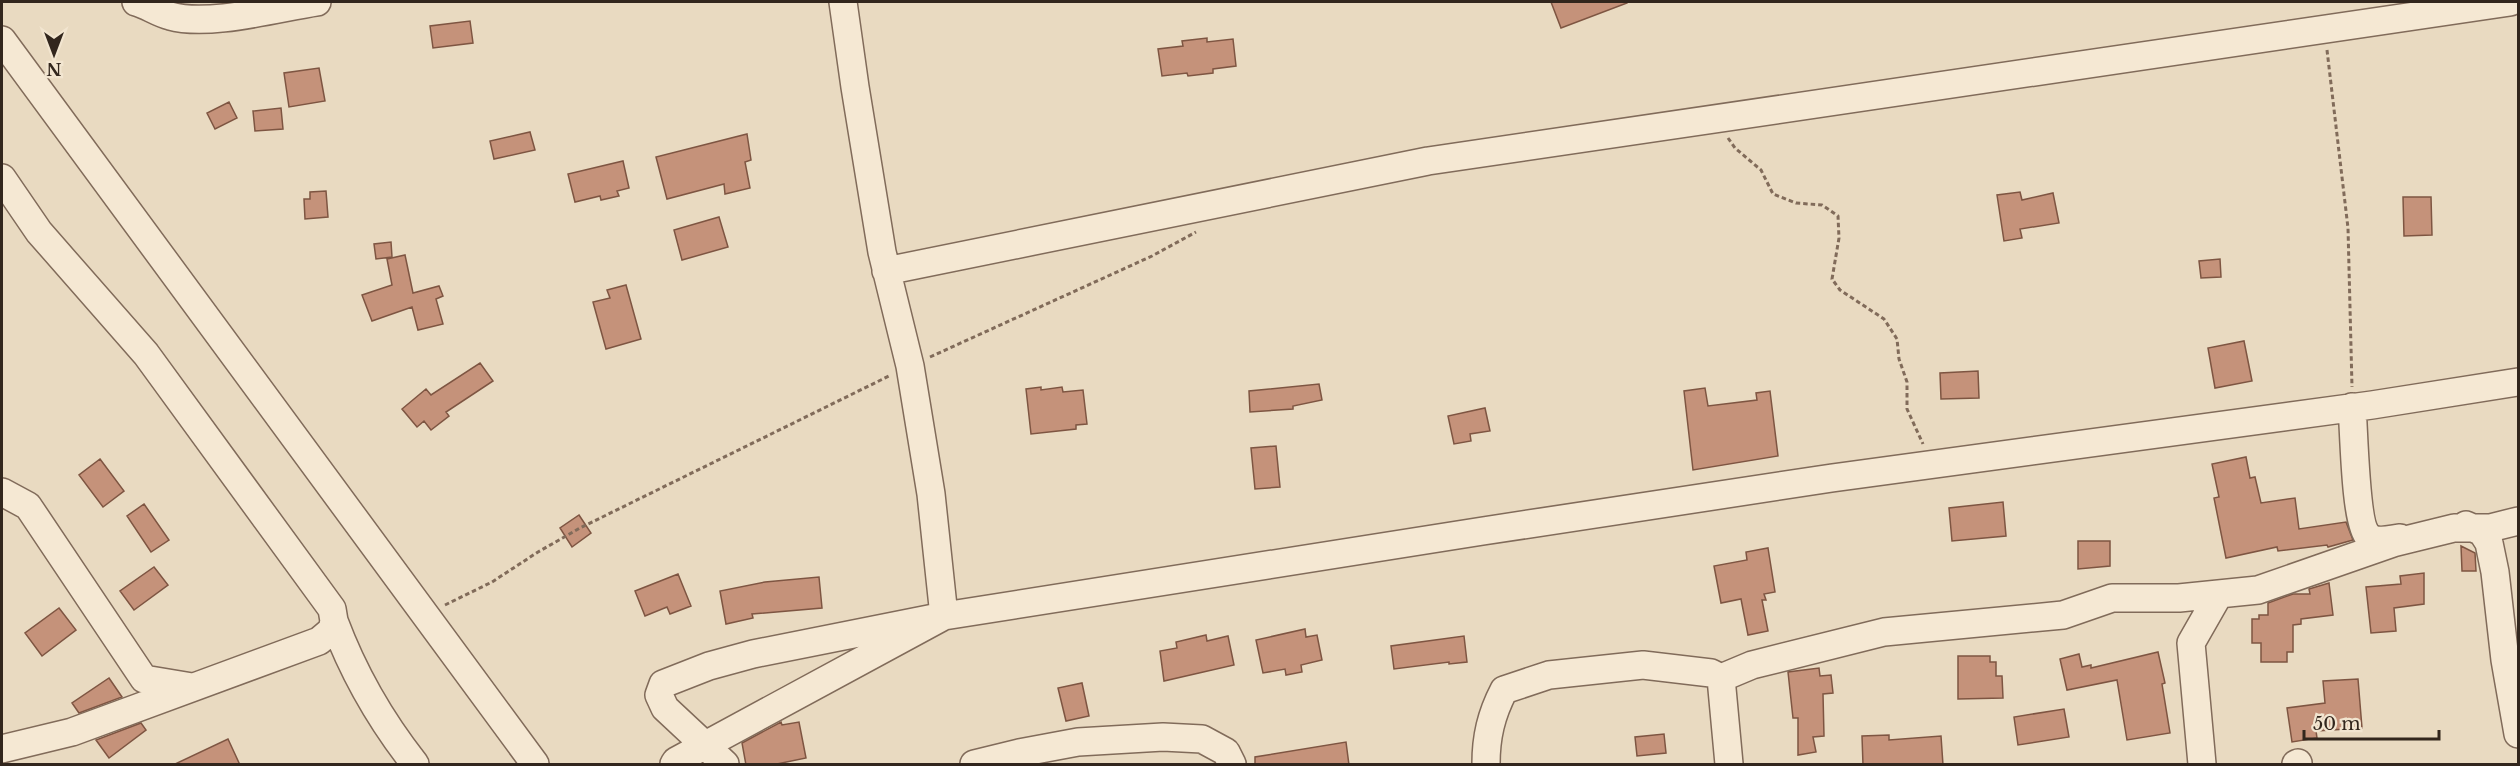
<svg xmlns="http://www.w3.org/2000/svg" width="2520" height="766" viewBox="0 0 2520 766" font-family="'Libre Baskerville',serif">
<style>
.building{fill:#c5927a;stroke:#7e5542;stroke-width:1.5}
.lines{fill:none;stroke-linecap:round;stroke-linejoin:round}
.minor-casing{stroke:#816b5a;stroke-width:30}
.path{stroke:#816b5a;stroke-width:3;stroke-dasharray:4.5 3;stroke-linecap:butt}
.minor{stroke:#f5e8d3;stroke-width:27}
</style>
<rect width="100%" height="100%" fill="#e9dac1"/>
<path class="building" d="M 1551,2 L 1627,2 L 1627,3 L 1561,28 Z
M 470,21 L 473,43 L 433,48 L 430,26 Z
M 1207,38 L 1207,42 L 1233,39 L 1236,66 L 1213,69 L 1213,73 L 1188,76 L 1187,73 L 1162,76 L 1158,49 L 1183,46 L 1182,41 Z
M 319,68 L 325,101 L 289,107 L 284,73 Z
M 229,102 L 237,118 L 215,129 L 207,113 Z
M 281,108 L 283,129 L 255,131 L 253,111 Z
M 530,132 L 535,150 L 494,159 L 490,141 Z
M 747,134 L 751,160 L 745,162 L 750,188 L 725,194 L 724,184 L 667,199 L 656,157 Z
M 623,161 L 629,188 L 617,191 L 619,196 L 601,200 L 600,196 L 575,202 L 568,174 Z
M 326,191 L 328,217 L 305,219 L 304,199 L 310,199 L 310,192 Z
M 2020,192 L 2022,200 L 2053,193 L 2059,223 L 2020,229 L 2022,238 L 2004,241 L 1997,195 Z
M 2403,197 L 2431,197 L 2432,235 L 2404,236 Z
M 719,217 L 728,247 L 682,260 L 674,230 Z
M 391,242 L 392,257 L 376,259 L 374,244 Z
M 405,255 L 413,293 L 439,286 L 443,296 L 436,299 L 443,324 L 418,330 L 412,307 L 372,321 L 362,295 L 392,285 L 387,259 Z
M 2220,259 L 2221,277 L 2201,278 L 2199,261 Z
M 626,285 L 641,339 L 606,349 L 593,302 L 610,298 L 607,290 Z
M 2244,341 L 2252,381 L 2215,388 L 2208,348 Z
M 480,363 L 493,381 L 446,412 L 449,416 L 431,430 L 424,421 L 417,427 L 402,409 L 426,389 L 431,395 Z
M 1978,371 L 1979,398 L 1941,399 L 1940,373 Z
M 1319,384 L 1322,400 L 1293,406 L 1293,409 L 1250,412 L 1249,391 Z
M 1041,387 L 1041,390 L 1062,387 L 1063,392 L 1083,390 L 1087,424 L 1076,425 L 1076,429 L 1031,434 L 1026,389 Z
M 1705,388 L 1708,406 L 1757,400 L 1756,393 L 1770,391 L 1778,456 L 1693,470 L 1684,391 Z
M 1485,408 L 1490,431 L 1470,434 L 1471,441 L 1454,444 L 1448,416 Z
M 1276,446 L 1280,487 L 1255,489 L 1251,448 Z
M 2246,457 L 2250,478 L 2255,477 L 2261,503 L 2295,498 L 2299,529 L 2346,522 L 2353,540 L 2328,547 L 2327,545 L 2278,551 L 2277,547 L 2226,558 L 2214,498 L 2219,497 L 2212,464 Z
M 100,459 L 124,491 L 103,507 L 79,475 Z
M 2003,502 L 2006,536 L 1952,541 L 1949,508 Z
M 144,504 L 169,540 L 151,552 L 127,516 Z
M 579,515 L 591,533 L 572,547 L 560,528 Z
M 2078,541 L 2110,541 L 2110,566 L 2078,569 Z
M 2461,546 L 2475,553 L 2476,571 L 2462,571 Z
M 1768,548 L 1775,592 L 1764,594 L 1766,600 L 1762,600 L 1768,631 L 1748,635 L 1741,599 L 1721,603 L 1714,566 L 1747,560 L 1746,552 Z
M 154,567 L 168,585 L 134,610 L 120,591 Z
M 2424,573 L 2424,604 L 2394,608 L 2396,631 L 2371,633 L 2366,587 L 2401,584 L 2400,576 Z
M 678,574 L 691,606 L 670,614 L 667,607 L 645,616 L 635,591 Z
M 819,577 L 822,608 L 752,614 L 753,618 L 726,624 L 720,591 L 765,582 Z
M 2329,583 L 2333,615 L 2301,619 L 2301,624 L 2293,625 L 2293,652 L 2287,652 L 2287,662 L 2261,662 L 2261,643 L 2252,643 L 2252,619 L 2259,619 L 2259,615 L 2268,615 L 2268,603 L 2293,594 L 2310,594 L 2309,589 Z
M 59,608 L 76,630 L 42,656 L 25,633 Z
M 1305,629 L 1306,637 L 1317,635 L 1322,660 L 1301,665 L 1302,672 L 1286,675 L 1285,669 L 1263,673 L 1256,640 Z
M 1206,635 L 1207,641 L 1228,636 L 1234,665 L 1164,681 L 1160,651 L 1177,648 L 1176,642 Z
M 1464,636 L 1467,662 L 1449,664 L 1449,662 L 1394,669 L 1391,646 Z
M 2158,652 L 2165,683 L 2162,684 L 2170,733 L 2127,740 L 2117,680 L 2067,690 L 2060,659 L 2079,654 L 2082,667 L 2091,665 L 2091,668 Z
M 1958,656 L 1990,656 L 1990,662 L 1996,662 L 1996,676 L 2002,676 L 2003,698 L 1958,699 Z
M 1819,668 L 1820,676 L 1831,675 L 1833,693 L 1823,694 L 1824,736 L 1813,737 L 1816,752 L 1798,755 L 1798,718 L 1793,718 L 1788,672 Z
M 109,678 L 122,697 L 79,713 L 72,703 Z
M 2358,679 L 2362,728 L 2316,731 L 2317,738 L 2292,742 L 2287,708 L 2325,703 L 2323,681 Z
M 1082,683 L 1089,716 L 1066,721 L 1058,688 Z
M 2064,709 L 2069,737 L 2018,745 L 2014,717 Z
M 781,722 L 782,725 L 799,722 L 806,758 L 772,765 L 746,765 L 742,743 Z
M 141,723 L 146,730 L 109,758 L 96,740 Z
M 1664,734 L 1666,753 L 1637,756 L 1635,737 Z
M 1889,735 L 1889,740 L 1941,736 L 1943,765 L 1863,765 L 1862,736 Z
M 228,739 L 240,765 L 173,765 Z
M 1346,742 L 1349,765 L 1255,765 L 1255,757 Z"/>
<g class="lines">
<g class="minor-casing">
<path id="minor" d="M 136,2 C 147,5 158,13 170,16 C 209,27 277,8 317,2
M 2,40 L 535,764
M 2,178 L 39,232 L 146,354 L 332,609 L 334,621 L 332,630 L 319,641 L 72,732 L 2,749
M 886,271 L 1428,161 L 2510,2
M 2352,407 C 2354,429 2355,523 2368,536 C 2377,544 2390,539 2400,538
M 2,492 L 28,506 L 144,679 L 192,687
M 2466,525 L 2482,532 L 2489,543 L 2495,572 L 2505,660 L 2518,734
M 334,621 C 353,672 381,721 415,764
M 1721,678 L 1729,764
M 674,764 L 676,761 L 944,616 L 931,494 L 910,366 L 882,252 L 855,87 L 843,2
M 725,764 L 665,708 L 659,695 L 663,684 L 709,666 L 753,654 L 944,616 L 1483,531 L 1832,478 L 2372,405 L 2518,382
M 974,764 L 1019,753 L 1078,742 L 1163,737 L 1202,739 L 1226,752 L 1232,764
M 1486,764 C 1486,737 1491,715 1504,690 L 1549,675 L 1643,665 L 1711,673 L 1721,678 L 1752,665 L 1884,632 L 2063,615 L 2112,598 L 2179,598 L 2258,590 L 2393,543 L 2454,528 L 2490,528 L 2518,521
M 2202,764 L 2191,643 L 2219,594
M 2296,764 L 2298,763"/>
</g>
<path class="path" d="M 2327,50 L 2348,228 L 2352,387
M 1728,138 L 1735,148 L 1761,170 L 1773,194 L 1796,203 L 1822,205 L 1838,216 L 1839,238 L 1832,279 L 1840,290 L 1884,319 L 1897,339 L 1899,359 L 1907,382 L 1907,409 L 1923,444
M 930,357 L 1152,256 L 1196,232
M 445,605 L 492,582 L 538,552 L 580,528 L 889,376"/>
<use href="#minor" class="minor"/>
</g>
<rect width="2520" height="766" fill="none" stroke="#32261d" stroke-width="6"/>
<g transform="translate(54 54) rotate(180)" stroke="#f2e5d0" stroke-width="4.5" paint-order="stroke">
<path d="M0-4.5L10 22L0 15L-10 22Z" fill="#32261d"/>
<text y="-9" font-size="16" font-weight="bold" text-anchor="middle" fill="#32261d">N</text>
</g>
<path d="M2304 730v9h135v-9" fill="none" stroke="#32261d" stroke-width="3"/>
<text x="2313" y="730" font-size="18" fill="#32261d" stroke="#f2e5d0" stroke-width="4.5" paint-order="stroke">50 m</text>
</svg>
